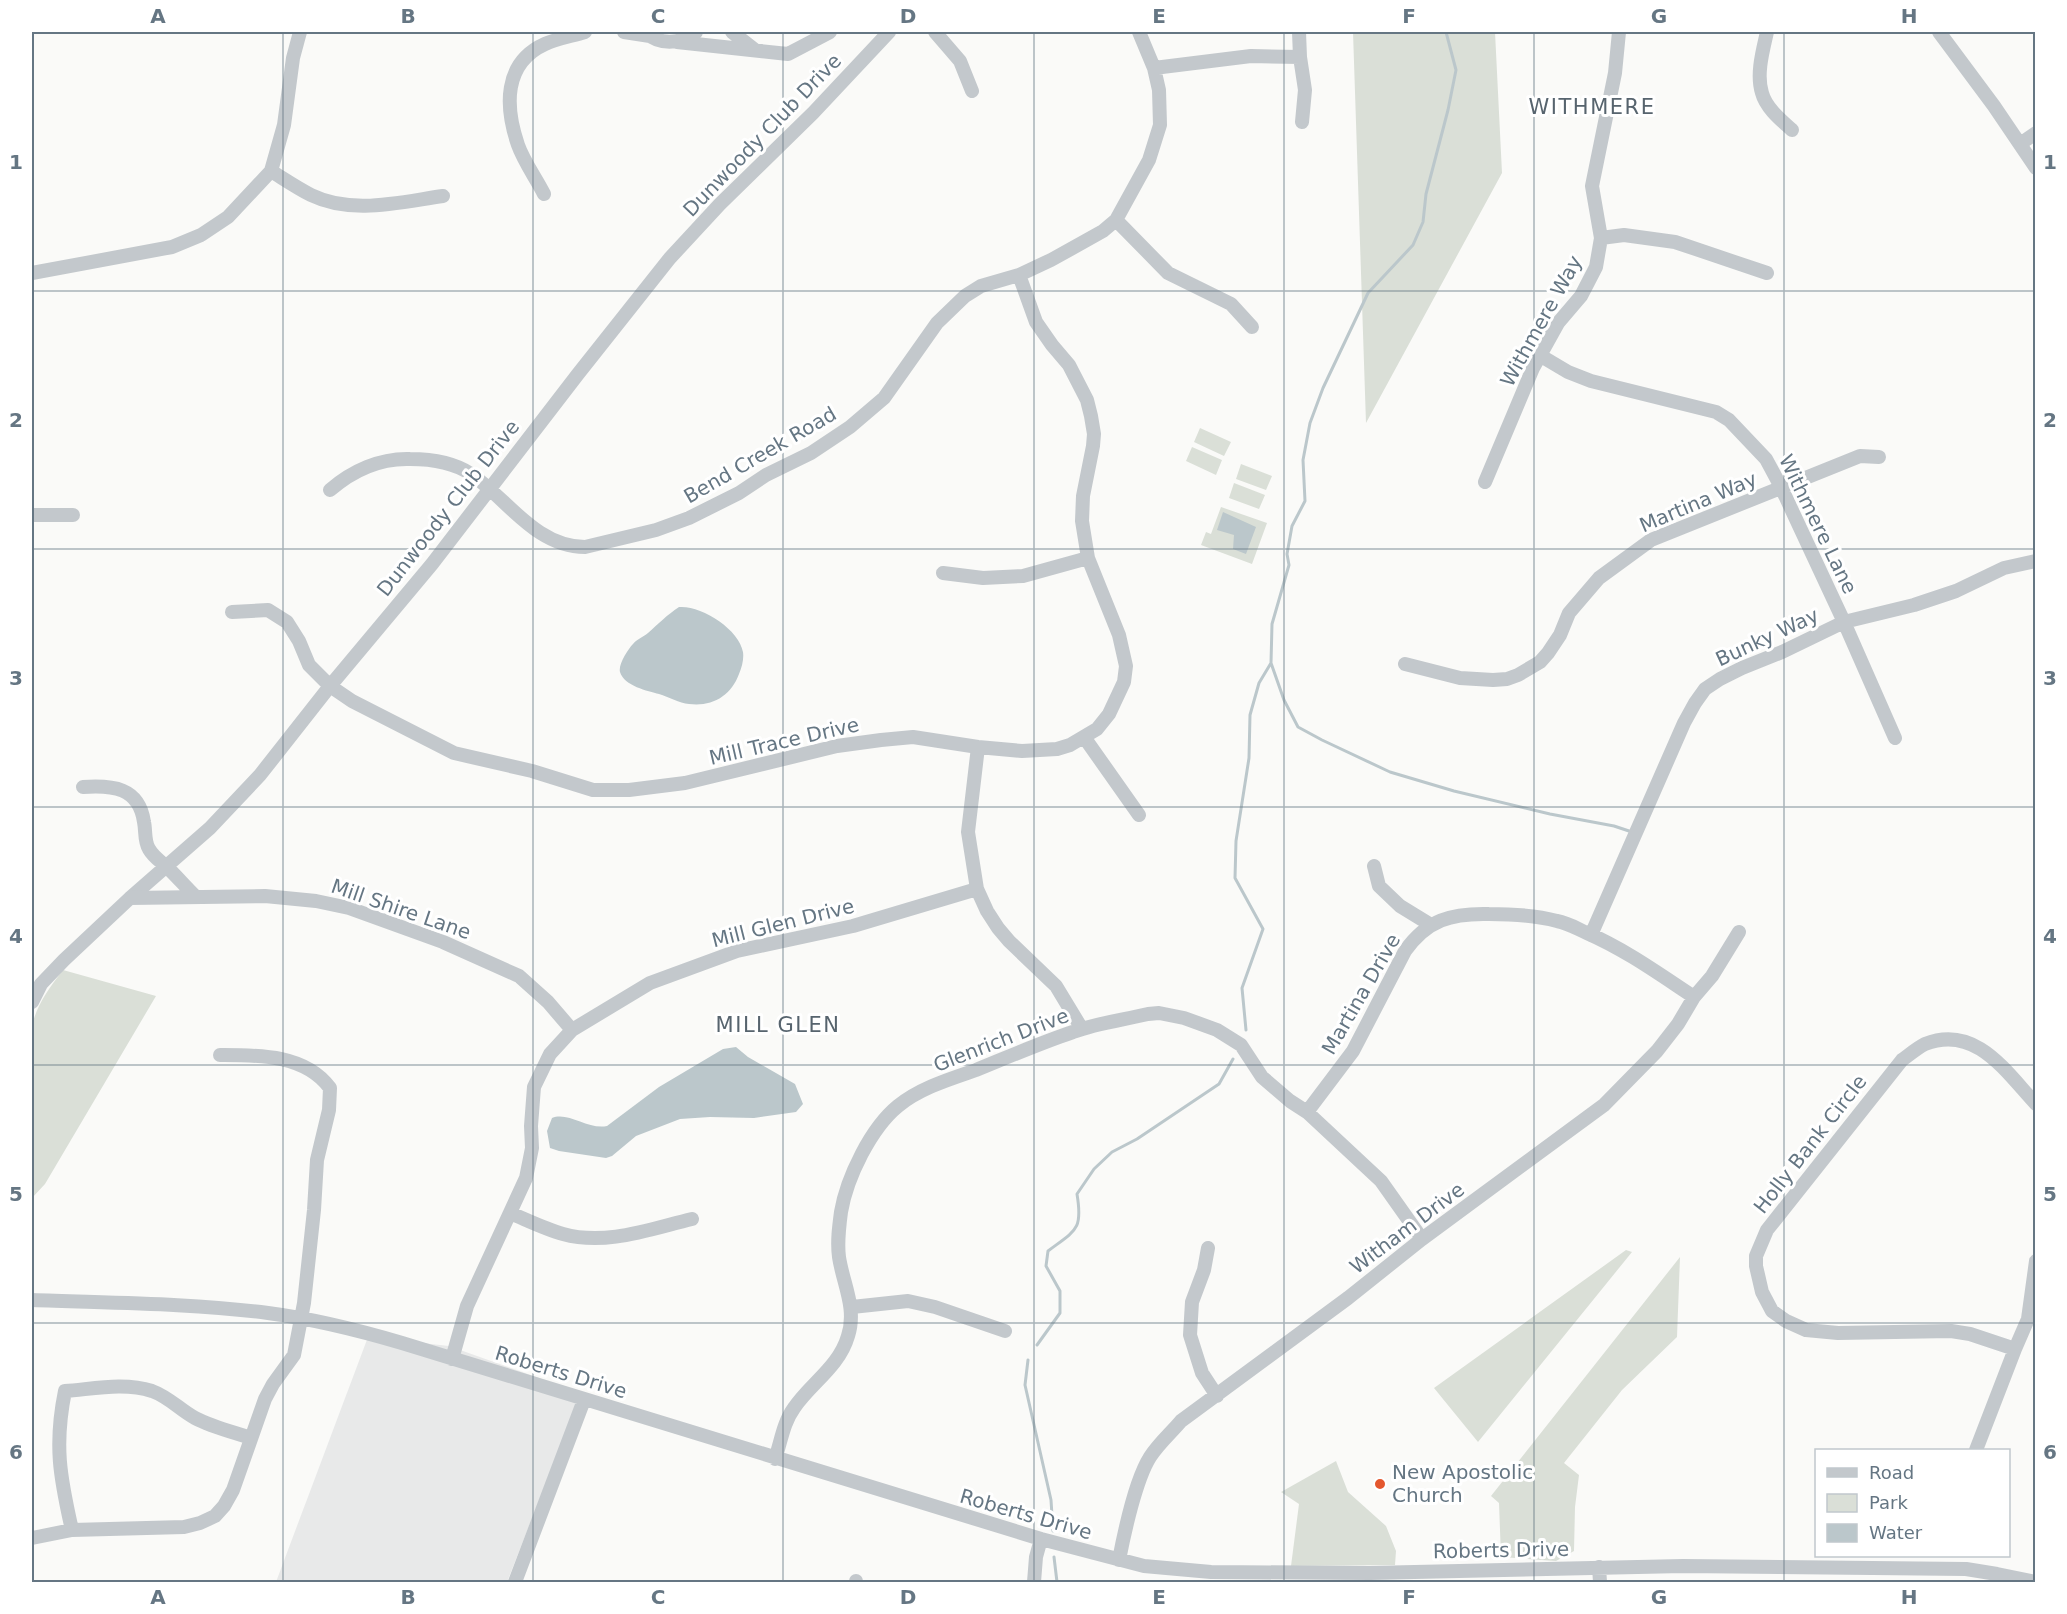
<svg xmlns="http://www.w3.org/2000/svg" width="2067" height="1614" viewBox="0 0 2067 1614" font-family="'DejaVu Sans',sans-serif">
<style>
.built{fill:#e8e9e9}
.green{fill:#dadfd7}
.water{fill:#bbc7cb}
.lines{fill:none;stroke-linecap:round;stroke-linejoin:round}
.stream{stroke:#bbc7cb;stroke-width:3}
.minor{stroke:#c3c8cc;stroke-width:14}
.grid{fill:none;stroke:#657683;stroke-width:1.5;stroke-opacity:0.55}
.poi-dot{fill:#e4572e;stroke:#fff;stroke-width:2}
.labels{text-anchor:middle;stroke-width:6;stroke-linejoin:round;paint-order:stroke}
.street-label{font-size:20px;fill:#657683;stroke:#fff}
.poi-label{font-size:20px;fill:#657683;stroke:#fff;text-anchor:start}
.neighbourhood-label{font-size:21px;letter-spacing:1.5px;fill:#57646e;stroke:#fff}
.neatline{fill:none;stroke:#657683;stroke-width:2}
.grid-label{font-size:20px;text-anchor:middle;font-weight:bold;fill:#657683}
</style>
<rect width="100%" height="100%" fill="#fafaf8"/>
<path class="built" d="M 368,1337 L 449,1346 L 581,1393 L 507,1582 L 276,1582 Z"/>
<path class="green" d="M 1353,32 L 1495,32 L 1502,173 L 1366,423 Z
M 1200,428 L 1231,442 L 1224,456 L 1194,442 Z
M 1192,447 L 1222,460 L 1216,475 L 1186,461 Z
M 1241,464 L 1272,476 L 1266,490 L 1236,479 Z
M 1234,483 L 1265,495 L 1259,509 L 1229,498 Z
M 1221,507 L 1267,523 L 1252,564 L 1201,545 L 1206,532 L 1211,534 Z
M 63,970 L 156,996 L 45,1184 L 32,1198 L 32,1025 C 38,1003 49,988 63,970 Z
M 1626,1250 L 1632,1252 L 1478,1442 L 1434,1388 Z
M 1680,1257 L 1677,1337 L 1622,1390 L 1564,1463 L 1579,1475 L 1575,1507 L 1574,1551 L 1556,1561 L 1501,1557 L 1499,1503 L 1491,1496 Z
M 1336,1461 L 1348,1492 L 1386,1526 L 1396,1551 L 1395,1565 L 1291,1566 L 1299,1504 L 1281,1492 Z"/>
<path class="water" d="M 1223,512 L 1256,527 L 1246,554 L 1233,549 L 1234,535 L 1217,530 Z
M 679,607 C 701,605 739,629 743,652 C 744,659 742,667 739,674 C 731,696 712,707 689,704 C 679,703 669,697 659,694 C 648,691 624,686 620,672 C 618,665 628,649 633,644 C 637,639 643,637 648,633 C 658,624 667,615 679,607 Z
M 736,1047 L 748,1057 L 795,1084 L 803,1104 L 796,1112 L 754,1118 L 710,1117 L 680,1119 L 636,1136 L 612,1156 L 606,1158 L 559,1151 L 550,1148 L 547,1131 L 552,1118 C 568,1111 588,1130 607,1126 L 659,1087 L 723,1049 Z"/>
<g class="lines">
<path class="stream" d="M 1446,32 L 1456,70 L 1448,110 L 1426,194 L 1423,222 L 1413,245 L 1368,293 L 1323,388 L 1310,423 L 1303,460 L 1305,501 L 1292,526 L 1287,554 L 1289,565 L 1272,624 L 1271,663 L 1284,700 L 1298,727 L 1322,740 L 1390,772 L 1454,791 L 1550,814 L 1614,826 L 1629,831
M 1246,1030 L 1242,988 L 1263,929 L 1235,878 L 1236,841 L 1249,758 L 1250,715 L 1259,683 L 1271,663
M 1037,1345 L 1060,1313 L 1060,1291 L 1046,1266 L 1048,1251 C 1076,1230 1083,1230 1077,1194 L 1094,1169 L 1112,1152 L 1137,1139 L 1219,1084 L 1233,1059
M 1028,1360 L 1025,1385 L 1051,1500 L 1053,1531
M 1054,1557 L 1057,1582"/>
<path class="minor" d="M 624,32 L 650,36
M 644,32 C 660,45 679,45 696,32
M 732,32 L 755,50
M 935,32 L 960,61 L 972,91
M 1299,32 L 1300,57 L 1305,90 L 1302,122
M 1767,32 C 1763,50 1756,74 1762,93 C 1766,108 1781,120 1792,130
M 1939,32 L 1994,106 L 2036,168
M 677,42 L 788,54 L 830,32
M 1154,68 L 1251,56 L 1300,57
M 2020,144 L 2036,133
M 271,171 C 284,179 297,188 311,195 C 352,215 400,202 443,196
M 544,194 C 536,178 524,162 518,145 C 505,107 503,63 545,44 C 558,38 572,36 585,32
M 1116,220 L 1168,273 L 1231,304 L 1252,327
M 1601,238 L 1624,235 L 1675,242 L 1767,273
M 32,273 L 172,247 L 201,235 L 228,217 L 271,171 L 284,125 L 293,58 L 300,32
M 1541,356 L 1568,372 L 1591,381 L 1716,412 L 1729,420 L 1766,459 L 1781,487 L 1844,622 L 1895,738
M 1485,482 L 1533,368 L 1558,323 L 1581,296 L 1596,267 L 1601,238 L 1592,186 L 1615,73 L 1619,32
M 330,490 C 352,471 380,458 410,459 C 431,459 453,462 471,474 C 507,499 536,547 585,547 L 656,530 L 689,518 L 739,493 L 766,475 L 811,453 L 850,427 L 884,398 L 937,323 L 965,296 L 981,286 L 1019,275 L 1051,260 L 1103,231 L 1116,220 L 1149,160 L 1160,125 L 1159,90 L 1154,68 L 1139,32
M 32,515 L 73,515
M 943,573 L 983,578 L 1023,576 L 1088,558
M 232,612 L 268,610 L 287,622 L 299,641 L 309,665 L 330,686 L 352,701 L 454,753 L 532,771 L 593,790 L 629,790 L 685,783 L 837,746 L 881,740 L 913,737 L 978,747 L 1022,751 L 1057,749 L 1070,745 L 1097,729 L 1109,714 L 1124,682 L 1126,666 L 1119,635 L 1088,558 L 1082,521 L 1083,496 L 1093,446 L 1094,434 L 1091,416 L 1087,400 L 1069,365 L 1052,345 L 1036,322 L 1019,275
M 1405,664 L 1460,678 L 1493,680 L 1507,679 L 1518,675 L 1540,662 L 1548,653 L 1560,635 L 1569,613 L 1599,578 L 1651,540 L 1860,456 L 1879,457
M 1084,737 L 1139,815
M 978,747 L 968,832 L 977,889 L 987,911 L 998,928 L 1009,941 L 1056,986 L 1082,1029
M 83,787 C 112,785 139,787 144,822 C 146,831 144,841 149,849 C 154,858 162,862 169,869 C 178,878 186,887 195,896
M 1374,866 L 1379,886 L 1400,906 L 1431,925
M 130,898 L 265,896 L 316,901 L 349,908 L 443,942 L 519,976 L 548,1002 L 572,1030
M 1591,935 L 1684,723 L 1695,703 L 1705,689 L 1720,679 L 1742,668 L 1782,652 L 1844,622 L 1914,605 L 1956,591 L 2004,568 L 2036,561
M 32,1002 L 41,984 L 64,960 L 130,898 L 210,828 L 260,775 L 330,686 L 432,564 L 578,374 L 670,258 L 720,204 L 813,113 L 889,32
M 2036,1104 C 2006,1072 1976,1024 1925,1044 C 1917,1048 1909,1055 1902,1060 L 1767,1230 L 1756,1256 L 1756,1266 L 1762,1292 L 1772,1311 L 1786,1321 L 1806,1330 L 1838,1333 L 1951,1331 L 1970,1334 L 2015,1349 L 2028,1319 L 2036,1261
M 1307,1112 L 1353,1051 L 1405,951 C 1427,920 1451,913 1489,914 C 1512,914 1535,915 1557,921 C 1568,923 1578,929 1587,933 C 1626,950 1659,974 1694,997
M 510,1213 C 527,1220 545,1229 563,1234 C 606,1246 650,1229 692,1219
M 1208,1248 L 1204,1270 L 1192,1302 L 1190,1335 L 1202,1373 L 1217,1396
M 32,1300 C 110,1303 190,1303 268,1313 C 314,1319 358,1330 402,1343 L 1041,1539 L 1144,1566 L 1211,1572 L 1370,1573 L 1683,1566 L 1966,1569 L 1997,1574 L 2036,1582
M 852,1307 L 908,1301 L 935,1307 L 1005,1331
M 452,1359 L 467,1306 L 526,1178 L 532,1148 L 531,1126 L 534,1087 L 550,1054 L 572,1030 L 650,983 L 737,951 L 853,926 L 977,889
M 1976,1450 L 2015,1349
M 775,1459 C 781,1442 783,1423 794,1408 C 811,1383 839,1367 848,1336 C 857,1308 843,1284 839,1257 C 837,1242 839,1227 841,1212 C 847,1177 871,1128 898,1106 C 920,1088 950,1079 976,1070 C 1008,1057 1040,1043 1073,1032 C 1097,1023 1123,1020 1148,1014 L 1159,1013 L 1184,1018 L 1217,1030 L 1241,1045 L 1262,1077 L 1290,1101 L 1307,1112 L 1381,1181 L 1422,1239
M 72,1530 C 60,1477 54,1445 65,1391 C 93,1389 124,1382 152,1391 C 169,1397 180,1410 195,1418 C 212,1427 233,1432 251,1438
M 32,1538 L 72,1530 L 184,1527 L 200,1523 L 215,1516 L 224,1506 L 233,1490 L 265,1399 L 273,1384 L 294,1355 L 304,1303 L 314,1210 L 317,1160 L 329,1110 L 330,1088 C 305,1054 258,1055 220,1055
M 1119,1560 C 1124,1534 1136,1479 1150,1457 C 1159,1443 1171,1433 1181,1421 L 1348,1298 L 1422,1239 L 1604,1105 L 1657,1051 L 1678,1024 L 1694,997 L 1712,976 L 1739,932
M 1599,1567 L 1600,1582
M 515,1582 L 584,1400
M 856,1582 L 856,1581
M 1034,1582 L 1036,1557 L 1041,1539"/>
</g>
<path class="grid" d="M 283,32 L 283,1582M 533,32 L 533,1582M 783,32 L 783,1582M 1034,32 L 1034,1582M 1284,32 L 1284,1582M 1534,32 L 1534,1582M 1784,32 L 1784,1582M 32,291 L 2036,291M 32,549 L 2036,549M 32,807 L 2036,807M 32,1065 L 2036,1065M 32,1323 L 2036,1323"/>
<circle class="poi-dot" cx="1380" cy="1484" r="6"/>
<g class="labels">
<g class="street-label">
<text transform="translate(762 135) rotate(-46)" y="7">Dunwoody Club Drive</text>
<text transform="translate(1541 321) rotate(-61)" y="7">Withmere Way</text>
<text transform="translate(760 455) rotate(-30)" y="7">Bend Creek Road</text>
<text transform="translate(1698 502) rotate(-23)" y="7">Martina Way</text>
<text transform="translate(448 508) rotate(-52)" y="7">Dunwoody Club Drive</text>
<text transform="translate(1818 524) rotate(64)" y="7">Withmere Lane</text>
<text transform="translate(1767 637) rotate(-25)" y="7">Bunky Way</text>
<text transform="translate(784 741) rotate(-13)" y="7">Mill Trace Drive</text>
<text transform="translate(401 909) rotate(19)" y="7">Mill Shire Lane</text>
<text transform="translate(783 923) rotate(-14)" y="7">Mill Glen Drive</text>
<text transform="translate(1361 994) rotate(-60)" y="7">Martina Drive</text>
<text transform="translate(1001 1040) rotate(-21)" y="7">Glenrich Drive</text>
<text transform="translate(1810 1144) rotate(-52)" y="7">Holly Bank Circle</text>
<text transform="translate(1407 1228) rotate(-37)" y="7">Witham Drive</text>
<text transform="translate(561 1372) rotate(17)" y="7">Roberts Drive</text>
<text transform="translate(1026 1514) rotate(16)" y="7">Roberts Drive</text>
<text transform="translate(1501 1550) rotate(-1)" y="7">Roberts Drive</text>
</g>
<g class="poi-label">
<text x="1392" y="1479">New Apostolic<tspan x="1392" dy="23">Church</tspan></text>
</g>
<g class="neighbourhood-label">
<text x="1592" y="114">WITHMERE</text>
<text x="778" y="1032">MILL GLEN</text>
</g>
</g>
<rect width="2067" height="1614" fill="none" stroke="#ffffff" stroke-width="66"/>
<rect x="1815" y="1449" width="195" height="108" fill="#ffffff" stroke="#c1c8cd" stroke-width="1.5"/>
<rect x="1827" y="1468" width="30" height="9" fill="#c3c8cc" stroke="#c1c8cd" stroke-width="1.5"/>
<text x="1869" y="1479" font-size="18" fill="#657683">Road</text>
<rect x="1827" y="1494" width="30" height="18" fill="#dadfd7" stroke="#c1c8cd" stroke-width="1.5"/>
<text x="1869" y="1509" font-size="18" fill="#657683">Park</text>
<rect x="1827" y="1524" width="30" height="18" fill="#bbc7cb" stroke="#c1c8cd" stroke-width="1.5"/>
<text x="1869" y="1539" font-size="18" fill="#657683">Water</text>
<rect x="33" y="33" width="2001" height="1548" class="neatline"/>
<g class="grid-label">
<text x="158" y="23">A</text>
<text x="408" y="23">B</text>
<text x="658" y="23">C</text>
<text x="908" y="23">D</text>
<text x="1159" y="23">E</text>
<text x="1409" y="23">F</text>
<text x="1659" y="23">G</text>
<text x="1909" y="23">H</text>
<text x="16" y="169">1</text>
<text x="2050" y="169">1</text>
<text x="16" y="427">2</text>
<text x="2050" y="427">2</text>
<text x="16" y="685">3</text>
<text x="2050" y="685">3</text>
<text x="16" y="943">4</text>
<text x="2050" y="943">4</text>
<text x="16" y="1201">5</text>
<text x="2050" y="1201">5</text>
<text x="16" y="1459">6</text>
<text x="2050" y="1459">6</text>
<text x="158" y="1604">A</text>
<text x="408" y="1604">B</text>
<text x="658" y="1604">C</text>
<text x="908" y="1604">D</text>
<text x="1159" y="1604">E</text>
<text x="1409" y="1604">F</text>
<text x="1659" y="1604">G</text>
<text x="1909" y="1604">H</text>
</g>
</svg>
